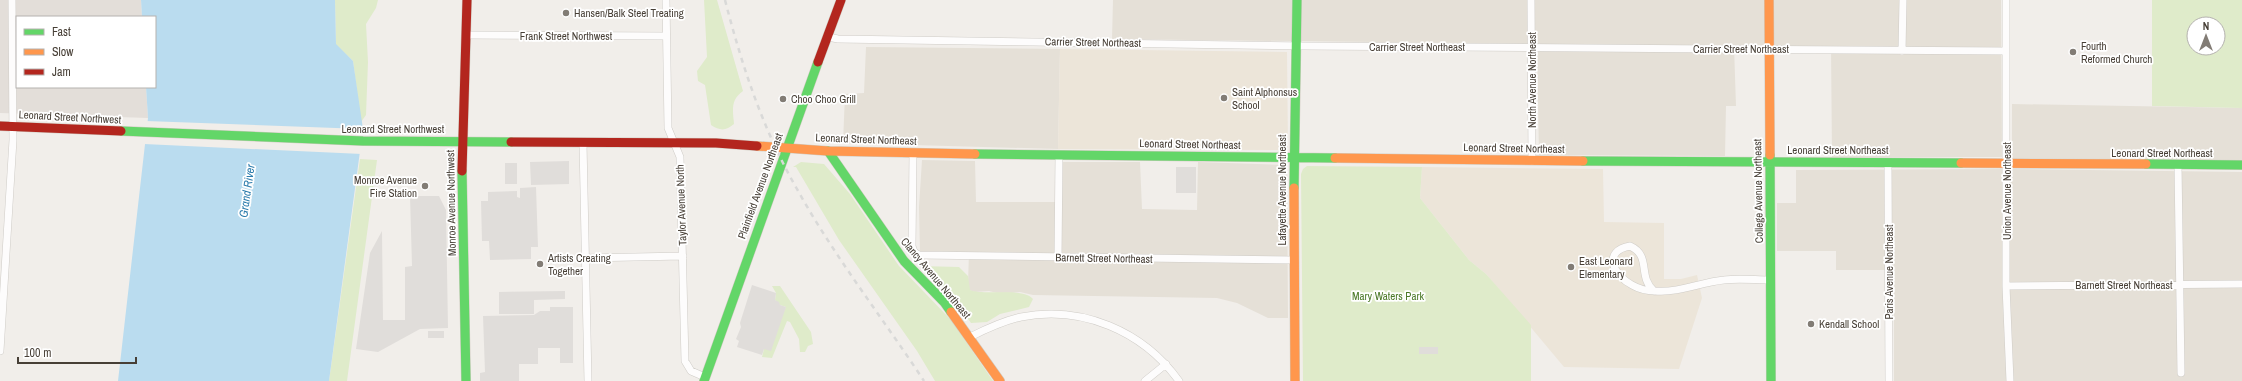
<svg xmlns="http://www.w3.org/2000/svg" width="2242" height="381" viewBox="0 0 2242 381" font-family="'Archivo Narrow',sans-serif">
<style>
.residential{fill:#e5e0d7}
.industrial{fill:#e3ded9}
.education{fill:#ece5d9}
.green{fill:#dfebca;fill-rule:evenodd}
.parking{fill:#e0ddda}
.water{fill:#badcef}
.pier{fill:#f1eeea}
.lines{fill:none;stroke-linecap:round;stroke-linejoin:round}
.street-casing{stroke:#cfccc7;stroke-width:8}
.fast-casing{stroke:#d0cbc1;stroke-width:10}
.slow-casing{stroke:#d0cbc1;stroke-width:10}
.jam-casing{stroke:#d0cbc1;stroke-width:10}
.street{stroke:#fdfcfc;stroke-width:7}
.fast{stroke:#63d668;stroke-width:9}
.slow{stroke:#ff974d;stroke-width:9}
.jam{stroke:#b3261e;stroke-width:9}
.rail{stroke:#d9d9d8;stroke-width:2.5;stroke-dasharray:5 5;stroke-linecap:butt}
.poi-dot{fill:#827c75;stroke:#fff;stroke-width:1.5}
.labels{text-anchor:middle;stroke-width:3.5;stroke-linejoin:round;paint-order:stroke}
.poi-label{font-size:11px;fill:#473f36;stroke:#fff;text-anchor:start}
.street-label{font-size:11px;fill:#473f36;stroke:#fff}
.park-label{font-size:11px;fill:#4b7928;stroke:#fff}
.water-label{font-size:12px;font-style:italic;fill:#2c7cac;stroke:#fff}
</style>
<rect width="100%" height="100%" fill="#f1eeea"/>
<path class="residential" d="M 1113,0 L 2001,0 L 2002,157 L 1832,157 L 1831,46 L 1734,46 L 1736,106 L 1726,106 L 1725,156 L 1539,155 L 1537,44 L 1112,39 Z
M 866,47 L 1060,49 L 1058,149 L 843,143 L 845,94 L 864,93 Z
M 2012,104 L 2242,108 L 2242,160 L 2012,158 Z
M 922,160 L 975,161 L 976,202 L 1062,202 L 1063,162 L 1140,162 L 1142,209 L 1197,210 L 1198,162 L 1287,165 L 1288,318 L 1268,318 L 1237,303 L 1217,298 L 1033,295 L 1020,292 L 1001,294 L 989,291 L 975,292 L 969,290 L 968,284 L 969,252 L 920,252 L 919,207 Z
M 2013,169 L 2242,172 L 2242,381 L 1894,381 L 1894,270 L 1836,270 L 1836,251 L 1777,251 L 1777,203 L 1796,203 L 1796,170 Z"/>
<path class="industrial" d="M 0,0 L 141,0 L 142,17 L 17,17 L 17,87 L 146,87 L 148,118 L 0,113 Z"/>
<path class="education" d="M 1060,49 L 1287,52 L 1288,150 L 1058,149 Z
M 1422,167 L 1603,169 L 1604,222 L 1664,223 L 1664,279 L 1681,279 L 1697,275 L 1702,298 L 1679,369 L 1564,367 L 1486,274 L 1469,260 L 1420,198 Z"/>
<path class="green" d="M 335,0 L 378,0 L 376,8 L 366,24 L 368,62 L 366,115 L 361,122 L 353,61 L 336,45 Z
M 704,0 L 717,0 L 743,91 C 730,100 733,111 734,124 C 726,131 720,131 711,125 L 705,85 L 698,81 L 697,71 L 707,57 Z
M 2152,0 L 2242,0 L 2242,108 L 2152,106 ZM 2194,24 L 2218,24 L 2218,48 L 2194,48 Z
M 360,159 L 377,160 L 347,381 L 329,381 Z
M 801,162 L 824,164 L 850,194 L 899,266 L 951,320 L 993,381 L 935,381 L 917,351 L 839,240 L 796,167 L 793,167 Z
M 1307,166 L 1422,167 L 1420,198 L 1469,260 L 1486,274 L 1531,325 L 1531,381 L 1303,381 L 1301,174 L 1303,169 Z
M 920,266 L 959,267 L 968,276 L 970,290 C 984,296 1024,287 1033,299 L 1029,307 L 1000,314 L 987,322 L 971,323 L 949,293 Z
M 772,286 L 780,286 L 811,332 L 813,344 L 808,346 L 805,352 L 800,352 L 799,339 L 790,322 L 787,321 L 772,358 L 762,357 L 764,349 L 786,307 L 780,305 L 775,300 L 776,293 Z"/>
<path class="parking" d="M 569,161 L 569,184 L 531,185 L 530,162 Z
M 505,163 L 517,163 L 517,184 L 505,184 Z
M 1176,167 L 1196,167 L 1196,193 L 1176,193 Z
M 536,187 L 538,247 L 531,247 L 531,259 L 490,260 L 489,241 L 482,241 L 481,201 L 488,201 L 488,192 L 517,191 L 517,197 L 520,198 L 520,188 Z
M 410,196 L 439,196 L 446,210 L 448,328 L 420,329 L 378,352 L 356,349 L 370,253 L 382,231 L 383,320 L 405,320 L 405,267 L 412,266 Z
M 752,285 L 776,293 L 775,300 L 779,302 L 780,305 L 786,307 L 771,351 L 764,349 L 762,355 L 737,347 L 739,341 L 736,339 L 741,327 L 740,323 Z
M 565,291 L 565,299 L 534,300 L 534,314 L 499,314 L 499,292 Z
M 550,307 L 573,307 L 573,363 L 560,363 L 560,348 L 538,348 L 538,364 L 519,364 L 519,381 L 480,381 L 480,373 L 485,372 L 483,316 L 534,315 L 540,311 L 550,311 Z
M 428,331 L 444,331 L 444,338 L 428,338 Z
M 1419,347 L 1438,347 L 1438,354 L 1419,354 Z"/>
<path class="water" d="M 141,0 L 335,0 L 336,44 L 353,61 L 363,129 L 329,381 L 118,381 L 148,118 L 146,87 L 155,87 L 155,17 L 142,17 Z"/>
<path class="pier" d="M 146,121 L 363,129 L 362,154 L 144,144 Z"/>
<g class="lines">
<g class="street-casing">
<path id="street" d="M 666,0 L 668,128 L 680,157 L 685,361 L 691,371 L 705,377
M 1531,0 L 1532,161
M 2006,0 L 2006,286 L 2010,381
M 466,35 L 666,36
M 828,37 L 838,39 L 1304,46 L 2006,51
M 1902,51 L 1903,0
M 583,143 L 588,381
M 913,153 L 912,246 L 914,252 L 919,255 L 1294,260
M 1888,163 L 1889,381
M 2178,165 L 2181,373
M 586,258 L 683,256
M 1058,258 L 1059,155
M 2006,286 L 2242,284
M 1654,291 C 1637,276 1652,256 1630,246 C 1602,251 1613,275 1632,285 C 1639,289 1648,291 1655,291 C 1680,293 1701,282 1724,280 C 1739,278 1755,280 1770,280
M 970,337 C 986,329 1003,321 1021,317 C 1082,305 1143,331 1179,381
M 0,351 L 13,140 L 12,0
M 1145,381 L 1166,364"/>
</g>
<g class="fast-casing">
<path id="fast" d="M 121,131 L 363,141 L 511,142
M 828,151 L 904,261 L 944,302 L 951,312
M 975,154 L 1335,158
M 1770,155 L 1771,381
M 1583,161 L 1961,163
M 2146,164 L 2242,165
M 462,171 L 466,381
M 1294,188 L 1297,0
M 704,381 L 818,62"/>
</g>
<g class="slow-casing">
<path id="slow" d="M 1769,0 L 1770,155
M 757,146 L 828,151 L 975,154
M 1335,158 L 1583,161
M 1961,163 L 2146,164
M 1294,188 L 1295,381
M 951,312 L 1000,381"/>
</g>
<g class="jam-casing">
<path id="jam" d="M 818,62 L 841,0
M 0,126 L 121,131
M 511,142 L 716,143 L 757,146
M 462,171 L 467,0"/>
</g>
<use href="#street" class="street"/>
<use href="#fast" class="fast"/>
<use href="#slow" class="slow"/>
<use href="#jam" class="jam"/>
<path class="rail" d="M 725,0 C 742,66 763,130 797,189 C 834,256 882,317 924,381"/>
</g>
<g class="poi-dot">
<circle cx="566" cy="13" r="4"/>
<circle cx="2073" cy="52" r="4"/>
<circle cx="1224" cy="98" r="4"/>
<circle cx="783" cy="99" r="4"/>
<circle cx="425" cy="186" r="4"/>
<circle cx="540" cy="264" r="4"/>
<circle cx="1571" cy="267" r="4"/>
<circle cx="1811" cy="324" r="4"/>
</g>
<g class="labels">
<g class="poi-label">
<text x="574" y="17">Hansen/Balk Steel Treating</text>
<text x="2081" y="50">Fourth<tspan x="2081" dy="13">Reformed Church</tspan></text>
<text x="1232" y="96">Saint Alphonsus<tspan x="1232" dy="13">School</tspan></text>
<text x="791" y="103">Choo Choo Grill</text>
<text x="417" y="184" text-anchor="end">Monroe Avenue<tspan x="417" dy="13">Fire Station</tspan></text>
<text x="548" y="262">Artists Creating<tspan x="548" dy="13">Together</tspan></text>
<text x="1579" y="265">East Leonard<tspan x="1579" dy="13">Elementary</tspan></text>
<text x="1819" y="328">Kendall School</text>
</g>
<g class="street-label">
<text x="566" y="40">Frank Street Northwest</text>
<text transform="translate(1093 42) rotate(1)" y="4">Carrier Street Northeast</text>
<text x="1417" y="51">Carrier Street Northeast</text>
<text x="1741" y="53">Carrier Street Northeast</text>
<text transform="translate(1532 80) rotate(-90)" y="4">North Avenue Northeast</text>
<text transform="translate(70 117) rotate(3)" y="4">Leonard Street Northwest</text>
<text x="393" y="133">Leonard Street Northwest</text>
<text transform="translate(866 139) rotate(2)" y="4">Leonard Street Northeast</text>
<text transform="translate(1190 144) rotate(1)" y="4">Leonard Street Northeast</text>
<text transform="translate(1514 148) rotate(1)" y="4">Leonard Street Northeast</text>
<text x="1838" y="154">Leonard Street Northeast</text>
<text x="2162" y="157">Leonard Street Northeast</text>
<text transform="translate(760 186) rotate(-70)" y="4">Plainfield Avenue Northeast</text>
<text transform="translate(1282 190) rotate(-90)" y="4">Lafayette Avenue Northeast</text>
<text transform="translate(1758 191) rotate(-91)" y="4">College Avenue Northeast</text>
<text transform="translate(2007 191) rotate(-90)" y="4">Union Avenue Northeast</text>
<text transform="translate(451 203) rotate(-91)" y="4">Monroe Avenue Northwest</text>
<text transform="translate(681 205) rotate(-92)" y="4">Taylor Avenue North</text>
<text transform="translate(1104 258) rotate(1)" y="4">Barnett Street Northeast</text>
<text transform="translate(1889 272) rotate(-90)" y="4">Paris Avenue Northeast</text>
<text transform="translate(936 278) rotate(50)" y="4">Clancy Avenue Northeast</text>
<text x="2124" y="289">Barnett Street Northeast</text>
</g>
<g class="park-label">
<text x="1388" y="300">Mary Waters Park</text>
</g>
<g class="water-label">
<text transform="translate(247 191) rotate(-82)" y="4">Grand River</text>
</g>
</g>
<rect x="16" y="16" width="140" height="72" fill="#ffffff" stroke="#b5b2af"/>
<rect x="24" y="29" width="20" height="6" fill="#63d668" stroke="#b5b2af"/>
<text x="52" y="36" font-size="12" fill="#473f36">Fast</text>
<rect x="24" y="49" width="20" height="6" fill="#ff974d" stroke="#b5b2af"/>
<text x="52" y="56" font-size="12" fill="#473f36">Slow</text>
<rect x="24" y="69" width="20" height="6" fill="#b3261e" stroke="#b5b2af"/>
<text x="52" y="76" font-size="12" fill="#473f36">Jam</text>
<g transform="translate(2206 36)"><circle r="19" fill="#ffffff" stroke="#b5b2af"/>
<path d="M0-3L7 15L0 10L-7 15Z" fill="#827c75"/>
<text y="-6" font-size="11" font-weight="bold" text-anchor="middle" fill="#473f36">N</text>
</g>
<path d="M18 357v6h118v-6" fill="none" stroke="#473f36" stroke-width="2"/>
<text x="24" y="357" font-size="12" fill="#473f36" stroke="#ffffff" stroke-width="3" paint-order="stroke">100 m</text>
</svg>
